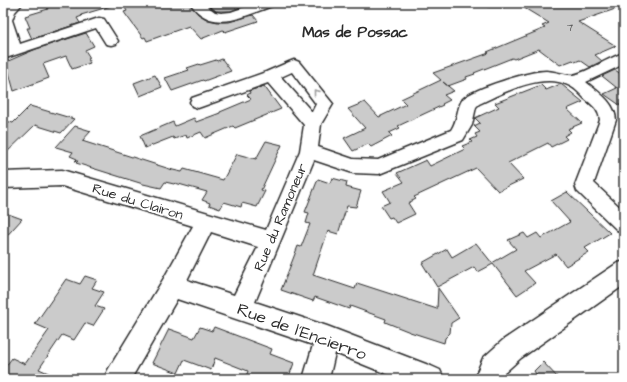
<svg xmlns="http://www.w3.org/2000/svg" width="627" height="382" font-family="'Architects Daughter',sans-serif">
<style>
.building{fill:#cbcbcb;stroke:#2b2b2b}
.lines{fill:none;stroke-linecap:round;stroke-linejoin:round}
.street-casing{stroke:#2b2b2b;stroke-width:3}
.street{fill:#fff;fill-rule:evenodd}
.oneway{stroke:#a0a0a0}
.labels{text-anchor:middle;stroke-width:4;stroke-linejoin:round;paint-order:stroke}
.far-number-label{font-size:10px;fill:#535353}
.street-label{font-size:14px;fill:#2b2b2b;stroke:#fff}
.far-district-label{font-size:15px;font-weight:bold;fill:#2b2b2b;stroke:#fff}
.near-street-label{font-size:17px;fill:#2b2b2b;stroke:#fff}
</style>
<rect width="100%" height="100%" fill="#fff"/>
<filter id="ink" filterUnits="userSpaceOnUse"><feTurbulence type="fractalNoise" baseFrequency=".025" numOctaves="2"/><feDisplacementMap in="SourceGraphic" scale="8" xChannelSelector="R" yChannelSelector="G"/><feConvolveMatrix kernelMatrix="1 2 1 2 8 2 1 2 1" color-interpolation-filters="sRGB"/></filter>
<g filter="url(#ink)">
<path class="building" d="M 46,3 L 110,3 L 111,6 L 81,15 L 82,16 L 77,18 L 80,23 L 32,39 L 27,28 L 30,28 L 25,16 L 48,9 Z
M 122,3 L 189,3 L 198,14 L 208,20 L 218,22 L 229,22 L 253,15 L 258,21 L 225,32 L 223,30 L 201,39 L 189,26 L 147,41 L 145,37 L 143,38 L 126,15 L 124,12 L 127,11 Z
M 206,3 L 244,3 L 245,5 L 231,11 L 216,11 Z
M 516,3 L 624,3 L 624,6 L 578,22 L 616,46 L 595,55 L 602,61 L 590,67 L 580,60 L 575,62 L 573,60 L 560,65 L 539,49 L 514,59 L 512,58 L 474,73 L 475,74 L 466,77 L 467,79 L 448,86 L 443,82 L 454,91 L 444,95 L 450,100 L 442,104 L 443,105 L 398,126 L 400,128 L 389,133 L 392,136 L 371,147 L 368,144 L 353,151 L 344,138 L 365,128 L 348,109 L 365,102 L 379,117 L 406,104 L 401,99 L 441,80 L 433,73 L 489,53 L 487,52 L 545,28 L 542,26 L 549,23 Z
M 86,33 L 94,46 L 85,50 L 90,58 L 88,59 L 90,63 L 72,69 L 66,56 L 43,64 L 49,78 L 14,91 L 6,62 L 36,49 Z
M 222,59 L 231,71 L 204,81 L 203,80 L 172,91 L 165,78 L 189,70 L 187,68 L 199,64 L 200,65 L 216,60 L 217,61 Z
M 615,70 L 624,76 L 624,108 L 604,94 L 617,88 L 602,76 Z
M 155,75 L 162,87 L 140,96 L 134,83 Z
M 561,84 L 583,102 L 567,109 L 582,123 L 568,129 L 571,132 L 564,136 L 567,139 L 551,147 L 548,143 L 508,163 L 523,179 L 498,191 L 476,168 L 414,197 L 416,199 L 408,203 L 415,214 L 396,223 L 392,217 L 389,218 L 381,206 L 390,202 L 383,191 L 404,182 L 397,173 L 426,160 L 430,166 L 465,149 L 462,146 L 472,142 L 470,140 L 477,137 L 475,134 L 480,132 L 474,126 L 480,123 L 475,118 L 499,107 L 495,103 L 541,85 L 546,90 Z
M 264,86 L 281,109 L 235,128 L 233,126 L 205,138 L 201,132 L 187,138 L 186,135 L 174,139 L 173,137 L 145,148 L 140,136 L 173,122 L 175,126 L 194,118 L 196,122 L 220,113 L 220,112 L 251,99 L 247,95 L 250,93 L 249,91 Z
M 30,106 L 74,119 L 61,133 L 35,125 L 3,156 L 3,120 L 13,123 Z
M 75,126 L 91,131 L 82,141 L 173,170 L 182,172 L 184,169 L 223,180 L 237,154 L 256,159 L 266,141 L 282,145 L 261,190 L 265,191 L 257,207 L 242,203 L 241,207 L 224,202 L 220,209 L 209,205 L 210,203 L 202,200 L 207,192 L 175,183 L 174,184 L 165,182 L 161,188 L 143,184 L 76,163 L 78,161 L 75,161 L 77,159 L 70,156 L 73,152 L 56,147 Z
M 332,178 L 347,182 L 346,187 L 361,191 L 356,207 L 347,206 L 338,234 L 328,231 L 313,275 L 355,289 L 357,283 L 437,309 L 438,288 L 459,318 L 451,323 L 450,333 L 445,338 L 444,343 L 410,332 L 385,322 L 386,319 L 350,306 L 349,309 L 315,297 L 313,301 L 281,290 L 298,246 L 301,247 L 310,224 L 306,223 L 309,213 L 305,212 L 318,179 L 330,183 Z
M 567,192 L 610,233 L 585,248 L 589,252 L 566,266 L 556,254 L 524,271 L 535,283 L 517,295 L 493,264 L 478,272 L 474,267 L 437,287 L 422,263 L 447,249 L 452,257 L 476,243 L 492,263 L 516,249 L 508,240 L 524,233 L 528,238 L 537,233 L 541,238 L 570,222 L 551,201 Z
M 3,212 L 22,219 L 3,240 Z
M 85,276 L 97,280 L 92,288 L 104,292 L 95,306 L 104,309 L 93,326 L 85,323 L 74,340 L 62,335 L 39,369 L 62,379 L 3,379 L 3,370 L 12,358 L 25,364 L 49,330 L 35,324 L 66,279 L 80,284 Z
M 200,327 L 212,331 L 214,327 L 272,349 L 270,354 L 294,363 L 288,379 L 245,379 L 248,371 L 215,358 L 211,370 L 184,360 L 178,373 L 152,363 L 169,329 L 194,338 Z
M 543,362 L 559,379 L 539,379 L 534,371 Z"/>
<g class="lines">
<defs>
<path id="street" d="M 9,3 L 23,3 L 15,12 L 12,20 L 20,44 L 99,18 L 104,19 L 118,41 L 116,44 L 111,45 L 106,44 L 96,28 L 3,59 L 3,49 L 7,48 L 3,35 L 3,9 Z
M 190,3 L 203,3 L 215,12 L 221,13 L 231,12 L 256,3 L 274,3 L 272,6 C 244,16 212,35 190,3 Z
M 486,3 L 506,3 L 504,6 L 488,6 Z
M 624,53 L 624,64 L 586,82 C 598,92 615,102 616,120 L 594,183 L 624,211 L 624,233 L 617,230 L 577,191 L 575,185 L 600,120 C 599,109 592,105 584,98 C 580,94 576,89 570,86 C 543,71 503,93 479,104 L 476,107 L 472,125 L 463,140 L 379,174 L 353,173 L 314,160 L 255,302 L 327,326 L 431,366 L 440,370 L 444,379 L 399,379 L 335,353 L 329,379 L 303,379 L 313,345 L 177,299 L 131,379 L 104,379 L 108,370 L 164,278 L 193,226 L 62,186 L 3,188 L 3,172 L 62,170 L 266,230 L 300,151 L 304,125 L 268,83 L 198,108 L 192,106 L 190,102 L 192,98 L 266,72 L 289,62 L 294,60 L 299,62 L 333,104 L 321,124 L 318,147 L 353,159 L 378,160 L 451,130 C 458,120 457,106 463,99 C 474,88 530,71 546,71 C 554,71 567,76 573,75 C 589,72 607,58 624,53 ZM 292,72 L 316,104 L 312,112 L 281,77 ZM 211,232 L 258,247 L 234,295 L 187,280 Z
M 624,261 L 624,285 L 521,358 L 501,376 L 500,379 L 474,379 L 483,358 L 503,340 L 616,264 Z"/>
</defs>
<use href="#street" class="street-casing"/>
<use href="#street" class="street"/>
</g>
<defs><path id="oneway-chevron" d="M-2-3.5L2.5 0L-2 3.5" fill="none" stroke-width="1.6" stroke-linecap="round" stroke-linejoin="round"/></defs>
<use class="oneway" href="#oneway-chevron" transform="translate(316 92) rotate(-129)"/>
</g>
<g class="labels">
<g class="far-number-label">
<text x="570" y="31">7</text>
</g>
<g class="street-label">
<text transform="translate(138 201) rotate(17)" y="5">Rue du Clairon</text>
<text transform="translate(280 217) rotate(-67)" y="5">Rue du Ramoneur</text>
</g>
<g class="far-district-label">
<text x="355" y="37">Mas de Possac</text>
</g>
<g class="near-street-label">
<text transform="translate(302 331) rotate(20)" y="6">Rue de l'Encierro</text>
</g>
</g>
<rect width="627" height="382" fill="none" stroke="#fff" stroke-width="16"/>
<rect x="8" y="8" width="611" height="366" fill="none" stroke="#2b2b2b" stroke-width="1.5" filter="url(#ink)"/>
</svg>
